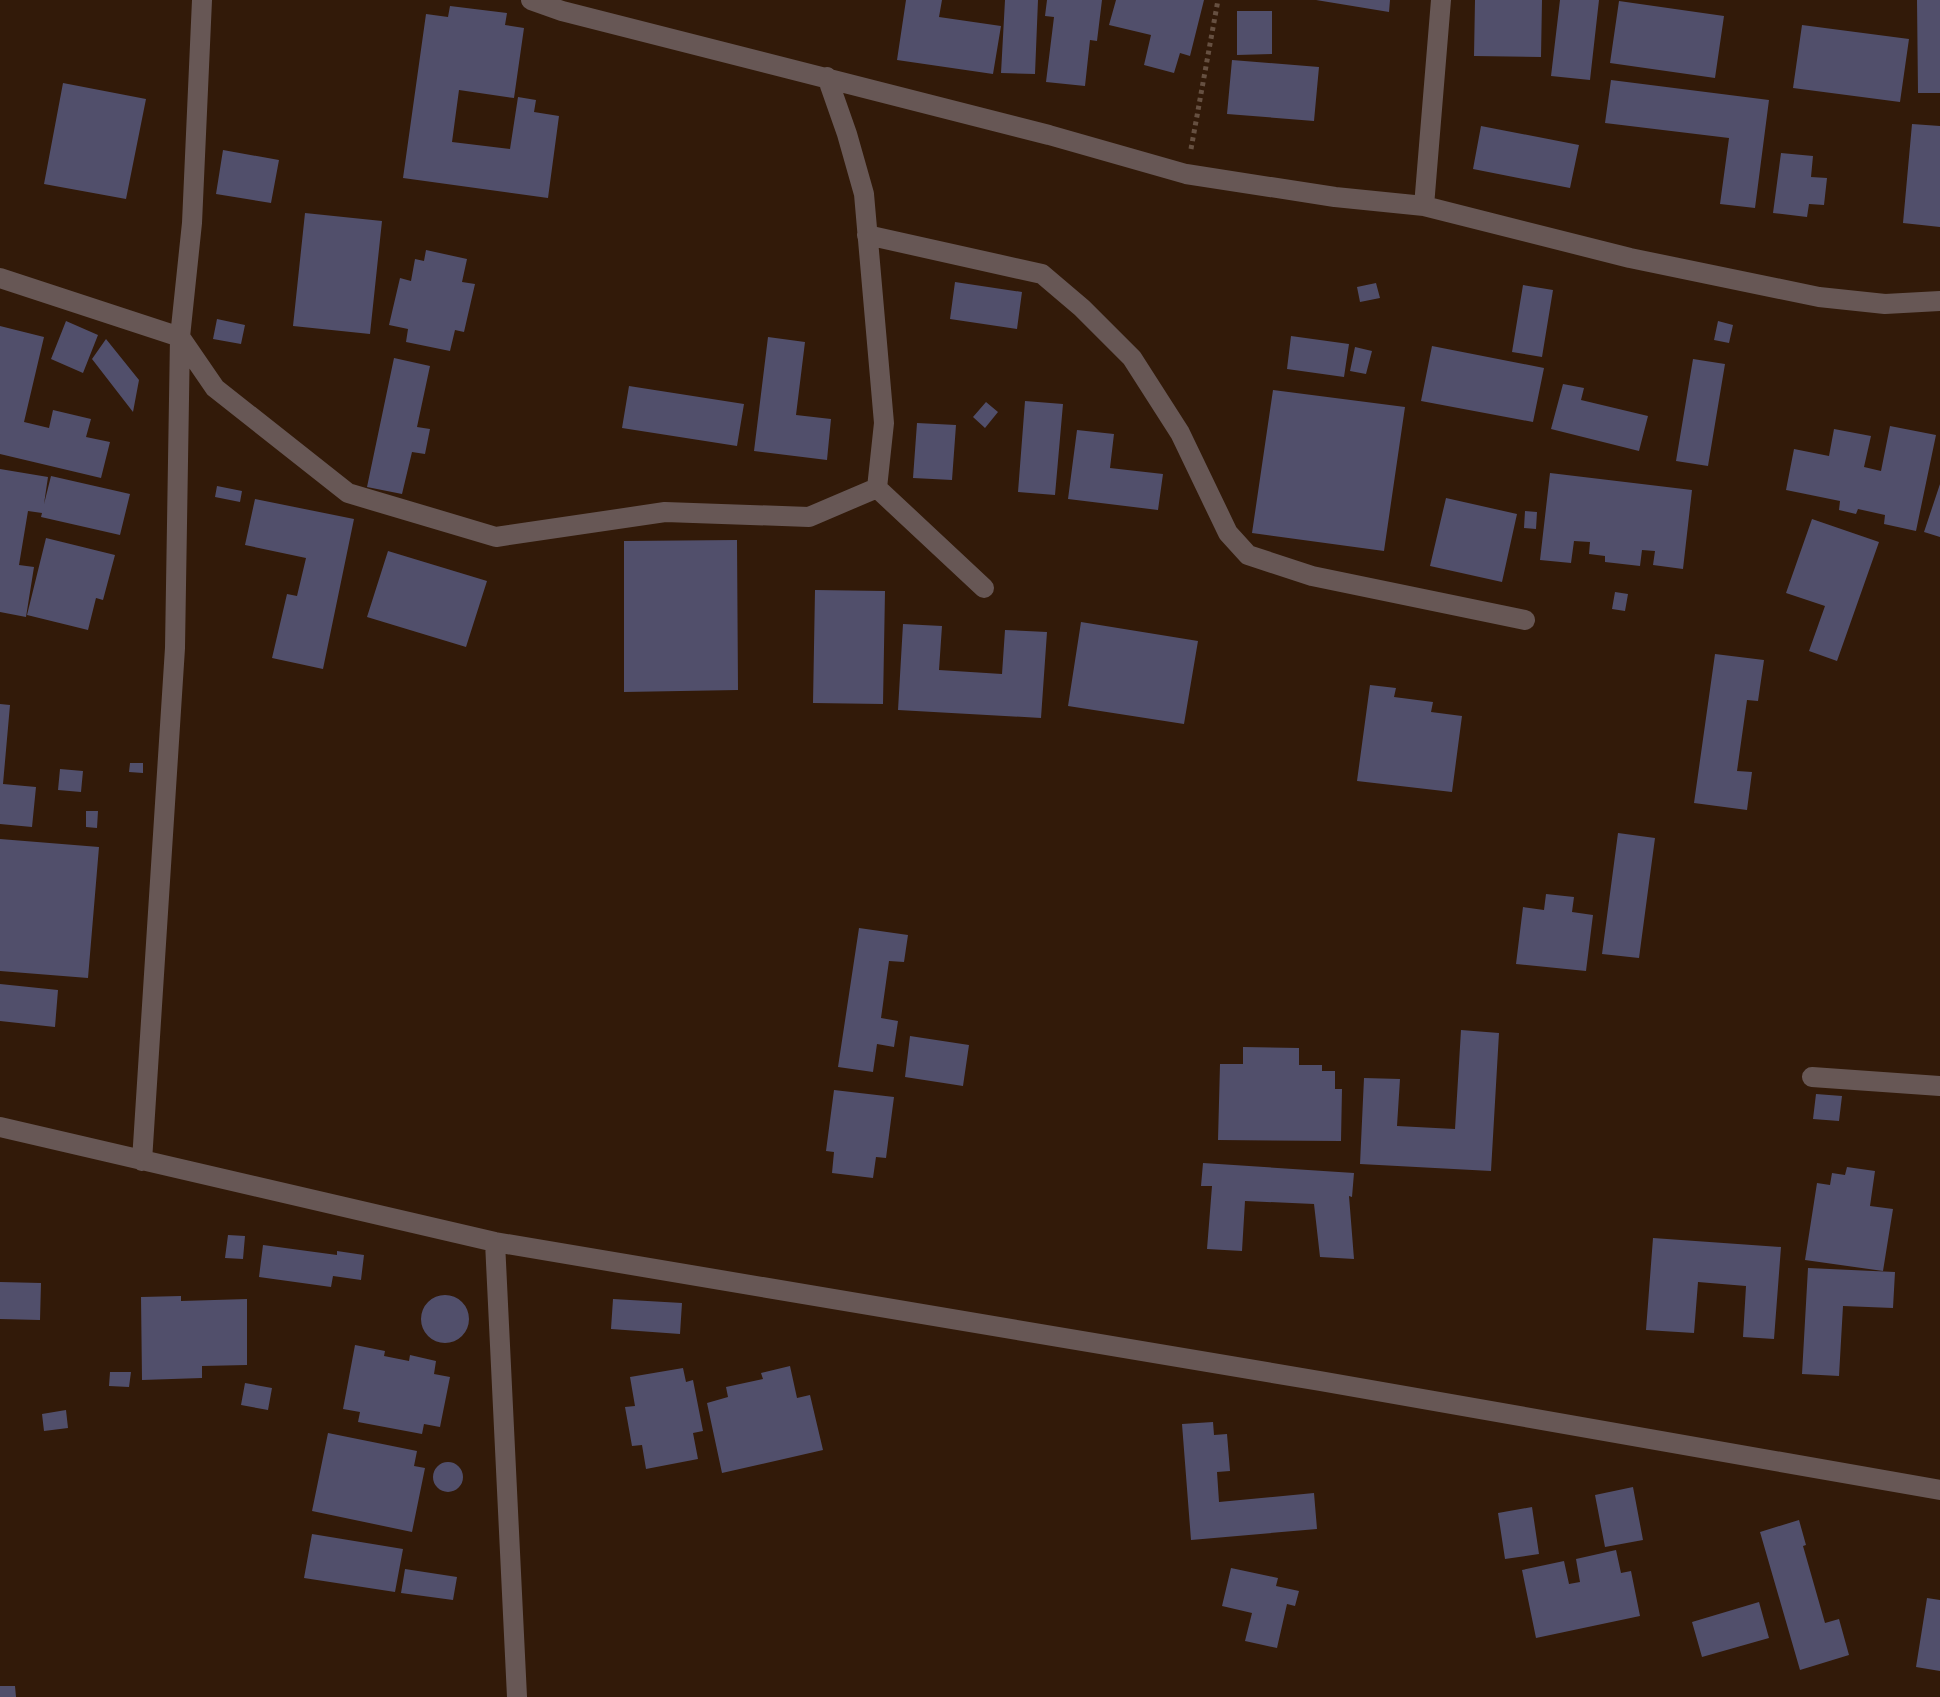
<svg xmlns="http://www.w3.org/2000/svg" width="1940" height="1697" font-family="'Golos Text',sans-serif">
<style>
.building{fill:#514f6b}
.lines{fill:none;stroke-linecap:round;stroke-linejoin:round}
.path{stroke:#665041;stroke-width:5;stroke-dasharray:4 4;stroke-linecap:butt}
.minor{stroke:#675755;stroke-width:20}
</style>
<rect width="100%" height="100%" fill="#321a09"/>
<path class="building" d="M 906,0 L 942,0 L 939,17 L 1001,26 L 993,74 L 897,60 Z
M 1005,0 L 1038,0 L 1035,74 L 1001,73 Z
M 1047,0 L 1102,0 L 1097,41 L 1090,40 L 1085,86 L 1046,82 L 1054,17 L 1045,16 Z
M 1116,0 L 1204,0 L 1190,56 L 1180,53 L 1174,73 L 1144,65 L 1151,35 L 1109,25 Z
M 1316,0 L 1390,0 L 1389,12 Z
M 1475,0 L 1542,0 L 1541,57 L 1474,56 Z
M 1560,0 L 1599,0 L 1590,80 L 1551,76 Z
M 1917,0 L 1940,0 L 1940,93 L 1918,93 Z
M 1619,1 L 1724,16 L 1715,78 L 1610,63 Z
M 450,6 L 507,13 L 505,25 L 524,28 L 514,98 L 459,90 L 452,142 L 510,149 L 518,97 L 536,100 L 534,112 L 559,116 L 548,198 L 403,178 L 426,14 L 448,17 Z
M 1237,11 L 1272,11 L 1272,54 L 1237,55 Z
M 1802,25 L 1909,39 L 1900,102 L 1793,88 Z
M 1232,60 L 1319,67 L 1314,121 L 1227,114 Z
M 1611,80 L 1769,100 L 1755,208 L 1720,204 L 1729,138 L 1605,123 Z
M 63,83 L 146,99 L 126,199 L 44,184 Z
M 1912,124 L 1940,126 L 1940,227 L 1903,223 Z
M 1481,126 L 1579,145 L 1570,188 L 1473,169 Z
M 223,150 L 279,160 L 271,203 L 216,194 Z
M 1781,153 L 1813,156 L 1811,177 L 1827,178 L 1824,205 L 1809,204 L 1807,217 L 1773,213 Z
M 305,213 L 382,221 L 370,334 L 293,326 Z
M 426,250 L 467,259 L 462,282 L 475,284 L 464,332 L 455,330 L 450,351 L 406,342 L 408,329 L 389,325 L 400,278 L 411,281 L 415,259 L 424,261 Z
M 955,282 L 1022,292 L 1017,329 L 950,319 Z
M 1376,283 L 1380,298 L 1360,302 L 1357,287 Z
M 1523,285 L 1553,290 L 1542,357 L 1512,352 Z
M 217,319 L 245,325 L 241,344 L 213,339 Z
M 66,321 L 98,335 L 83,373 L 51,359 Z
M 1718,321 L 1733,325 L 1729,343 L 1714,340 Z
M 0,326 L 44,337 L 24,422 L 49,428 L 53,410 L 91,419 L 86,437 L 110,442 L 101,478 L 0,454 Z
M 1291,336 L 1349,344 L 1344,377 L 1287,369 Z
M 768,337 L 805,342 L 796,415 L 831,419 L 827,460 L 754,451 Z
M 106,339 L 139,380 L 133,412 L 92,359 Z
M 1432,346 L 1544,368 L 1533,422 L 1421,401 Z
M 1355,347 L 1372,351 L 1366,374 L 1350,371 Z
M 394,358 L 430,366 L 417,427 L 430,429 L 425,454 L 412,452 L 402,494 L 367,487 Z
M 1693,359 L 1725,364 L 1708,466 L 1676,461 Z
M 1563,384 L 1584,388 L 1581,400 L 1648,416 L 1639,451 L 1551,429 Z
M 629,386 L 744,404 L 737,446 L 622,428 Z
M 1273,390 L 1405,407 L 1384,551 L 1252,533 Z
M 1025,401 L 1063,404 L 1055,495 L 1018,492 Z
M 986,402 L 998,412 L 985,428 L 973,417 Z
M 917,423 L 956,425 L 952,480 L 913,478 Z
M 1890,426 L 1936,435 L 1916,531 L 1884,524 L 1885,515 L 1858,509 L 1856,514 L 1839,510 L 1840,501 L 1786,490 L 1794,449 L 1829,456 L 1834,429 L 1871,436 L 1864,467 L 1881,471 Z
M 1077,430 L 1114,434 L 1110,468 L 1163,474 L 1158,510 L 1068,499 Z
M 0,469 L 48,477 L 44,504 L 51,476 L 130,494 L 120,535 L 41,517 L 42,513 L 28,511 L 19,565 L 34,567 L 26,617 L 0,612 Z
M 1550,473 L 1692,490 L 1683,569 L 1653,565 L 1655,551 L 1642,550 L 1640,566 L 1605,562 L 1605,556 L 1589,554 L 1590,542 L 1574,541 L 1571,563 L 1540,560 Z
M 1940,484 L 1940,537 L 1924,532 Z
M 217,486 L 242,491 L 240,502 L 215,497 Z
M 1446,498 L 1517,514 L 1502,582 L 1430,566 Z
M 255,499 L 354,519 L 323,669 L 272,658 L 287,594 L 297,596 L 306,558 L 245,545 Z
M 1525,511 L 1537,512 L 1536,529 L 1524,528 Z
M 1812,519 L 1879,542 L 1837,661 L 1809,651 L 1825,606 L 1786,593 Z
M 46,538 L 115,555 L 103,600 L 96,598 L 88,630 L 27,615 Z
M 737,540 L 738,690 L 624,692 L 624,541 Z
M 388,551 L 487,581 L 466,647 L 367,617 Z
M 815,590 L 885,591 L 883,704 L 813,703 Z
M 1615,592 L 1628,594 L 1625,611 L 1612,609 Z
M 1081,622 L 1198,641 L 1184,724 L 1068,706 Z
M 903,624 L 942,626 L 939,670 L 1002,674 L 1005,630 L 1047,632 L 1041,718 L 898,710 Z
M 1715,654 L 1764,660 L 1758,701 L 1747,700 L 1737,771 L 1752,772 L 1747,810 L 1694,803 Z
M 1370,685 L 1396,688 L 1394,697 L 1433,702 L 1431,712 L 1462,716 L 1452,792 L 1357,781 Z
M 0,704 L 10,705 L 3,784 L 36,787 L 32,827 L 0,824 Z
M 130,763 L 143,763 L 143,773 L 129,772 Z
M 60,769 L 83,771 L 81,792 L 58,790 Z
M 86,811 L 98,811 L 97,828 L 86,827 Z
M 1618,833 L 1655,838 L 1639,958 L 1602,954 Z
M 0,839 L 99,847 L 88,978 L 0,971 Z
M 1546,894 L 1574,897 L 1572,912 L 1593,915 L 1586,971 L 1516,964 L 1523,907 L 1544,910 Z
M 859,928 L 908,935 L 904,962 L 889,961 L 881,1018 L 898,1021 L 894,1047 L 877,1044 L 873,1072 L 838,1067 Z
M 0,984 L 58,990 L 55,1027 L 0,1021 Z
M 1461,1030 L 1499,1033 L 1491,1171 L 1360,1164 L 1364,1078 L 1400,1079 L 1397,1126 L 1455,1129 Z
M 910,1036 L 969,1045 L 963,1086 L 905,1077 Z
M 1243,1047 L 1299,1048 L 1299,1065 L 1322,1065 L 1322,1071 L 1335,1071 L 1335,1089 L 1342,1089 L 1341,1141 L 1218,1140 L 1220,1064 L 1243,1064 Z
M 834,1090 L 894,1097 L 886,1158 L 876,1157 L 873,1178 L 832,1173 L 834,1152 L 826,1151 Z
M 1816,1094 L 1842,1096 L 1839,1121 L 1813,1119 Z
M 1203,1163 L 1354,1173 L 1352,1197 L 1349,1196 L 1354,1259 L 1320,1257 L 1314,1204 L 1245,1201 L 1242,1251 L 1207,1249 L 1212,1186 L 1201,1186 Z
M 1847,1167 L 1875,1171 L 1870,1206 L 1893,1209 L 1883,1271 L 1805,1260 L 1817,1183 L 1830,1185 L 1832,1173 L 1845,1175 Z
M 228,1235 L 245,1236 L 243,1259 L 225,1258 Z
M 1653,1238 L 1781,1247 L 1774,1339 L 1743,1337 L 1746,1286 L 1698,1282 L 1694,1333 L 1646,1330 Z
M 263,1245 L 337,1255 L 337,1251 L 364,1255 L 361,1280 L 333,1276 L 331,1287 L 259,1277 Z
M 1808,1268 L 1895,1272 L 1893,1308 L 1843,1306 L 1839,1376 L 1802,1374 Z
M 0,1282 L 41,1283 L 40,1320 L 0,1319 Z
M421 1319a24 24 0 1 1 48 0a24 24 0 1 1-48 0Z
M 181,1296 L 181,1301 L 247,1299 L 247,1365 L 202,1366 L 202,1378 L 142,1380 L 141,1297 Z
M 613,1299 L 682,1303 L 680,1334 L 611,1329 Z
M 355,1345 L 385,1351 L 384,1356 L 409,1361 L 410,1355 L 436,1361 L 434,1374 L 450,1377 L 440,1427 L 424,1424 L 422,1434 L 358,1422 L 360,1412 L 343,1409 Z
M 790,1366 L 797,1398 L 810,1395 L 823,1450 L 722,1473 L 707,1403 L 728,1397 L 726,1387 L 763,1379 L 761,1373 Z
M 683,1368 L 686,1382 L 693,1380 L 703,1431 L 693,1433 L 698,1459 L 646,1469 L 642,1445 L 632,1446 L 625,1407 L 635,1406 L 630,1377 Z
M 110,1372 L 131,1372 L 129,1387 L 109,1386 Z
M 245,1383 L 272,1388 L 268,1410 L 241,1405 Z
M 66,1410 L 68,1428 L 44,1431 L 42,1414 Z
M 1213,1422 L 1214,1435 L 1227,1434 L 1230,1471 L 1217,1472 L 1219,1502 L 1314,1493 L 1317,1529 L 1191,1540 L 1182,1424 Z
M 328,1433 L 417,1451 L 414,1466 L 425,1468 L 412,1532 L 312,1511 Z
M433 1477a15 15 0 1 1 30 0a15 15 0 1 1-30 0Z
M 1633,1487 L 1643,1540 L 1605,1547 L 1595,1495 Z
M 1532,1507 L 1539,1554 L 1505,1559 L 1498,1513 Z
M 1799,1520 L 1806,1545 L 1803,1546 L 1825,1623 L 1839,1619 L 1849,1655 L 1800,1670 L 1760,1532 Z
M 312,1534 L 403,1549 L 395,1592 L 304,1578 Z
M 1616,1550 L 1621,1573 L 1631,1571 L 1640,1616 L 1536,1638 L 1522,1570 L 1564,1561 L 1569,1584 L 1580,1582 L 1576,1559 Z
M 1231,1568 L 1278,1578 L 1276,1586 L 1299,1591 L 1295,1606 L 1287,1604 L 1277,1648 L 1245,1641 L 1252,1613 L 1222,1606 Z
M 405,1569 L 457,1577 L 453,1600 L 401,1593 Z
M 1927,1598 L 1940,1600 L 1940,1671 L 1916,1667 Z
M 1759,1602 L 1769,1638 L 1702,1657 L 1692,1622 Z
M 0,1686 L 15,1686 L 16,1697 L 0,1697 Z"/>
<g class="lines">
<path class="path" d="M 1191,149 L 1218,0"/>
<path class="minor" d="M 531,0 L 562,11 L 1049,135 L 1186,174 L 1335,197 L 1424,206 L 1630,258 L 1819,297 L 1885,304 L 1940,301
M 827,77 L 847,134 L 864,194 L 884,423 L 877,488 L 984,588
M 1424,206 L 1441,0
M 867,235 L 1042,274 L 1082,308 L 1132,358 L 1180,433 L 1228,533 L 1248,555 L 1312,576 L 1525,620
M 0,278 L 180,337 L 215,388 L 348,493 L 496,537 L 665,512 L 809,517 L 877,488
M 1812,1077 L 1940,1086
M 0,1127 L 495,1242 L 1320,1381 L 1940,1490
M 142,1161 L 175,648 L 180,337 L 192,223 L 202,0
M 495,1242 L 517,1697"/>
</g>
</svg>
